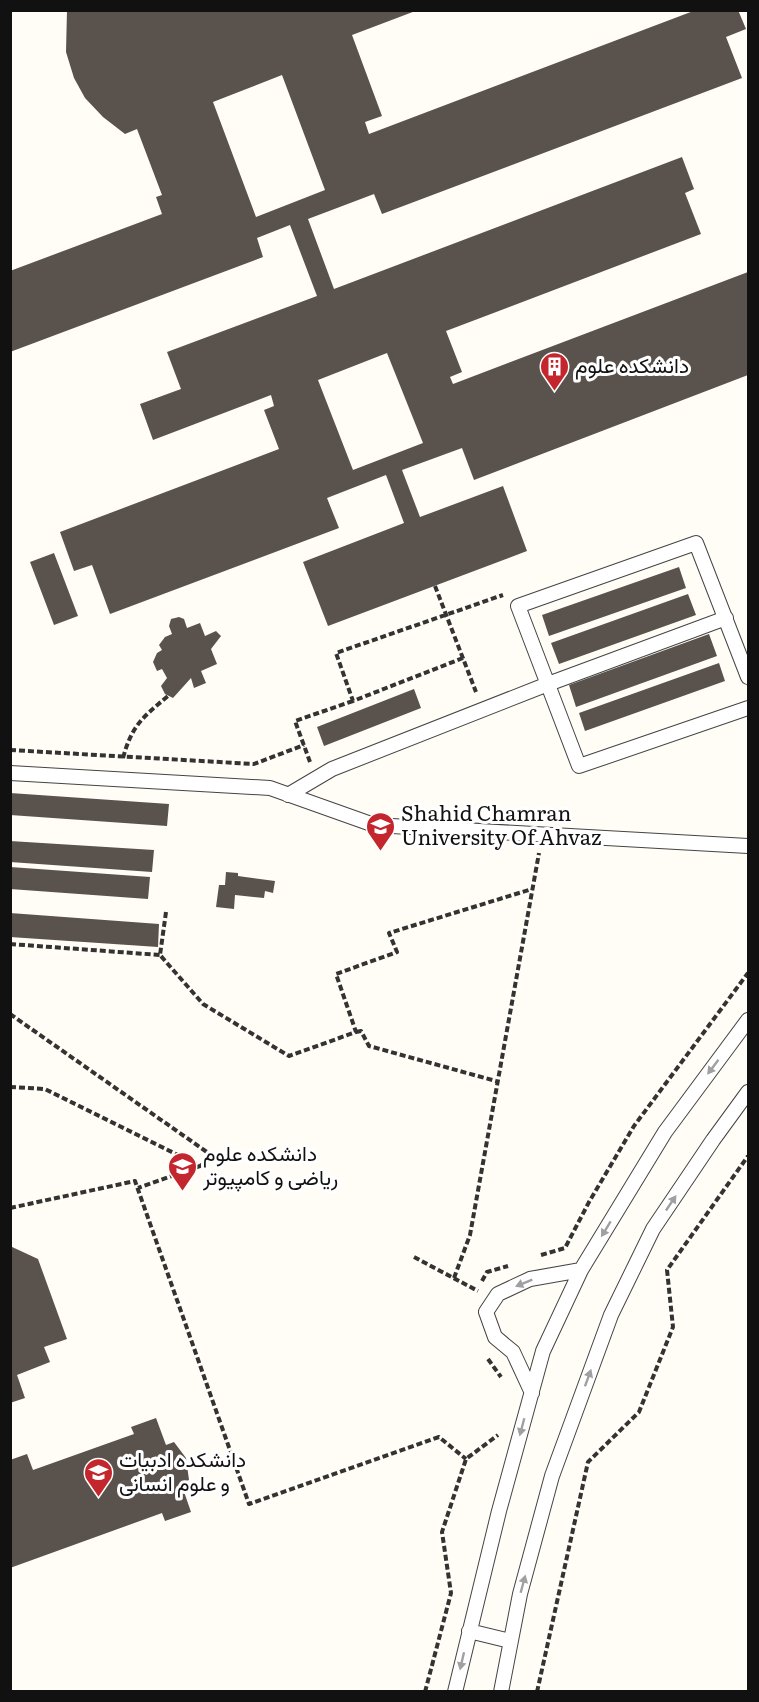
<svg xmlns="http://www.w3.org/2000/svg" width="759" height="1702" font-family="Literata,Vazirmatn,serif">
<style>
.building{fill:#5a524d;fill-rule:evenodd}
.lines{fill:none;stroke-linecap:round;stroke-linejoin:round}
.lane-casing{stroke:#444;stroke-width:16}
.path{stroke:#333;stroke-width:4;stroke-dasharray:6 3;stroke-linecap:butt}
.lane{stroke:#fff;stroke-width:14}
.oneway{fill:#a0a0a0}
.labels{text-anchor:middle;stroke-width:6;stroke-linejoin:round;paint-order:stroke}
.poi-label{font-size:21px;fill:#111;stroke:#fff;text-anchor:start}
</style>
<rect width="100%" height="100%" fill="#fffdf5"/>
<path class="building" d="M 67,10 L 418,10 L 352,35 L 382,116 L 365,122 L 369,134 L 696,10 L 738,10 L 746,29 L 726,37 L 742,78 L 382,214 L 374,194 L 308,219 L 334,289 L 682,157 L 694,189 L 685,193 L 701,234 L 446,331 L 462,372 L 450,377 L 453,384 L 748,272 L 748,375 L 474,480 L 462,448 L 402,470 L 420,517 L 503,486 L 527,551 L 328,626 L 303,562 L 404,523 L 386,475 L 327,498 L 339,528 L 110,614 L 92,565 L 74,571 L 60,532 L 279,449 L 264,410 L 274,406 L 271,395 L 153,440 L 140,404 L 181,389 L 167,352 L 317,296 L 290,225 L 257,238 L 263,257 L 10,352 L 10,271 L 162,214 L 156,197 L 162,195 L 137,129 L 125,134 L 103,117 L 85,98 L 74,78 L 66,52 ZM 282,75 L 325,190 L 256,217 L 213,102 ZM 387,353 L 423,443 L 353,470 L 318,380 Z
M 54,553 L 78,616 L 54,625 L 30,562 Z
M 679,567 L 686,588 L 549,636 L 542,615 Z
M 688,594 L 696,615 L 559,664 L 551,643 Z
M 179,617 L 184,619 L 187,628 L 200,623 L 205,636 L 216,631 L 221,636 L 211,649 L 217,664 L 201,671 L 206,683 L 194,688 L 191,678 L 173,698 L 165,694 L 161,686 L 167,678 L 162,669 L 157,671 L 153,662 L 157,653 L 162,650 L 159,645 L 165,637 L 172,634 L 169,626 L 171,619 Z
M 709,634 L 717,656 L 576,707 L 569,685 Z
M 719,663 L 725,681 L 585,731 L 579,713 Z
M 414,689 L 421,708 L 324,746 L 317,727 Z
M 10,793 L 169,804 L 167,826 L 10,815 Z
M 10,841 L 154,850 L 152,872 L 10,862 Z
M 10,867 L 150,877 L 148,899 L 10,889 Z
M 226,872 L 238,873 L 238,876 L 275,881 L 273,893 L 265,891 L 264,898 L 235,895 L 234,909 L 216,907 L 219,885 L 225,885 Z
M 10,913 L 159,924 L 158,947 L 10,937 Z
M 10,1246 L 38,1259 L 67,1339 L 44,1347 L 50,1362 L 17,1375 L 25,1398 L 10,1403 Z
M 156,1418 L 166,1445 L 174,1442 L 186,1458 L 189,1480 L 181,1483 L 191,1512 L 165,1521 L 162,1513 L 10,1568 L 10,1460 L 27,1454 L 33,1470 L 134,1434 L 131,1427 Z"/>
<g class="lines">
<defs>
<path id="lane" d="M 748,677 L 696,543 L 518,606 L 579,766 L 748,708
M 10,773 L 270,788 L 374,825 L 748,846
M 288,795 L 332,769 L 548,684 L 726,618
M 532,1393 L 513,1352 L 495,1337 L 486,1312 L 498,1294 L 530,1279 L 581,1270
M 469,1631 L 510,1641
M 455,1692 L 499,1511 L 543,1351 L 581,1270 L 665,1132 L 748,1020
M 501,1692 L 520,1594 L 552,1476 L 611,1315 L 653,1229 L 713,1140 L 748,1092"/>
</defs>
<use href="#lane" class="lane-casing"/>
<path class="path" d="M 435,586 L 476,692
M 463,658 L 353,701 L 336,653 L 503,595
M 10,750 L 254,764 L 304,745
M 123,758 C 132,725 143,717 168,696
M 310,762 L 295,721 L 353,701
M 166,912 L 160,955 L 203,1004 L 289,1056 L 356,1032 L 336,974 L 397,952 L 389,933 L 532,889
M 10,944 L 160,955
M 10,1014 L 214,1157 L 200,1166
M 356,1032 L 361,1031 L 369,1046 L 496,1081
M 10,1087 L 45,1089 L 200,1166 L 138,1188
M 10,1208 L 135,1181 L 249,1504 L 439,1437 L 466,1459
M 541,1255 L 565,1248 L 589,1202 L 634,1126 L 748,973
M 414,1257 L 478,1291
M 454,1278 L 470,1235 L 539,853
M 482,1281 L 487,1272 L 508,1266
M 488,1359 L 501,1377
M 425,1692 L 451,1593 L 442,1532 L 466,1459 L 498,1435
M 537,1692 L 588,1462 L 639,1412 L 673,1327 L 667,1270 L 748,1156"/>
<use href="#lane" class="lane"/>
</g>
<defs><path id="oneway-solid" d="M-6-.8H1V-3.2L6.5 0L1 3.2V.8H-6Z" transform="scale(1.5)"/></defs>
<g class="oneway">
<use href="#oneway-solid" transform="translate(713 1067) rotate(127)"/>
<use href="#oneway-solid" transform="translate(671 1203) rotate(-56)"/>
<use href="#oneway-solid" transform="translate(606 1229) rotate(121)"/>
<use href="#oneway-solid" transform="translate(524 1283) rotate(158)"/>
<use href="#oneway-solid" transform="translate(588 1378) rotate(-70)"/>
<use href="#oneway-solid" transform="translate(522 1427) rotate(105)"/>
<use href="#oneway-solid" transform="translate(523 1584) rotate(-75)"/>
<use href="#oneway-solid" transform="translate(462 1661) rotate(103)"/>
</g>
<defs>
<symbol id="building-pin" viewBox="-11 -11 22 30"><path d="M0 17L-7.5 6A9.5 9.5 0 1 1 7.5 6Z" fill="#c4262e" stroke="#fff"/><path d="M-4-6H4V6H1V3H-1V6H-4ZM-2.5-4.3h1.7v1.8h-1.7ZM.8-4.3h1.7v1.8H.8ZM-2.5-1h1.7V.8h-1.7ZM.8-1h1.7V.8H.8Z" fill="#fff"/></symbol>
<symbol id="university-pin" viewBox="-11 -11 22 30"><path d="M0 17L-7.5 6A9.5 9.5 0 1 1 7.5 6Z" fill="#c4262e" stroke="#fff"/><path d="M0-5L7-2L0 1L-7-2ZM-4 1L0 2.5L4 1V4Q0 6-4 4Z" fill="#fff"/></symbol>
</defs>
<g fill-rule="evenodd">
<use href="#building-pin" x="538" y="350" width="33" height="45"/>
<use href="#university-pin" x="364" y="810" width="33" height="45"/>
<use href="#university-pin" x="166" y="1150" width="33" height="45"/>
<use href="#university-pin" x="82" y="1456" width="33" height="45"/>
</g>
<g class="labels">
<g class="poi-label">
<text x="575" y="373">دانشکده علوم</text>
<text x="401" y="821">Shahid Chamran<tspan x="401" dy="24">University Of Ahvaz</tspan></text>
<text x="203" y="1161">دانشکده علوم<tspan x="203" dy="24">ریاضی و کامپیوتر</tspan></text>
<text x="119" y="1467">دانشکده ادبیات<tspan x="119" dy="24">و علوم انسانی</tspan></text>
</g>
</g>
<rect width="759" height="1702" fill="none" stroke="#111111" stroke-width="24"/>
</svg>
